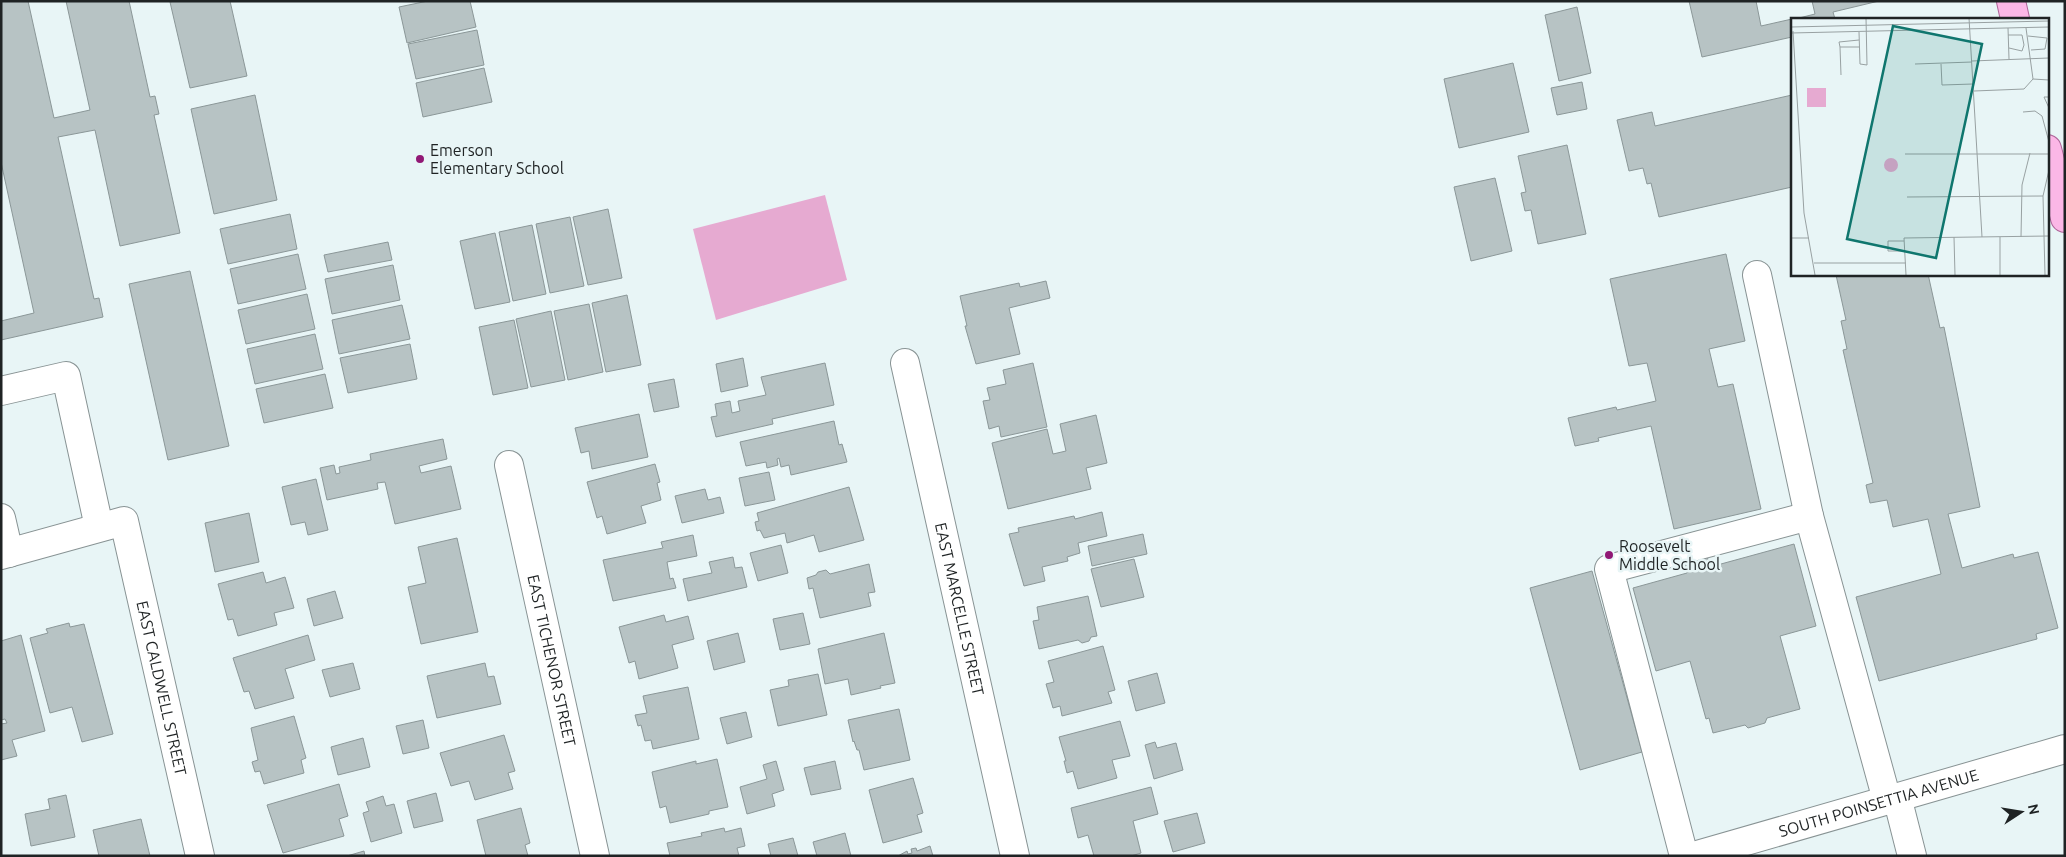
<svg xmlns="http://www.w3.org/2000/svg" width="2066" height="857" font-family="Ubuntu,sans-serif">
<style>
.green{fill:#e6aad1}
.building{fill:#b7c3c4;stroke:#8b9798}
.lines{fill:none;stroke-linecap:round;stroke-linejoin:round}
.minor-casing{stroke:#889394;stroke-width:30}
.major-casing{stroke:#ad6498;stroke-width:30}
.minor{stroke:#fff;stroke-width:28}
.major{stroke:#fbb7e6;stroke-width:28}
.poi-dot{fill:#911875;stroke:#e8f5f6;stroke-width:2}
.labels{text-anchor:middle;stroke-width:5;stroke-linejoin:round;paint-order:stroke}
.poi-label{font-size:16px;fill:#1f2324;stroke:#e8f5f6;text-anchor:start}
.street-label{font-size:16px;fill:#1f2324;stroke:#e8f5f6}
.inset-road{fill:none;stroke:#98a1a2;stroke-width:1}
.view{fill:#0f766e;fill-opacity:0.15;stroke:#0f766e;stroke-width:2.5}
.inset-edge{fill:none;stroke:#1f2324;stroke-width:2.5}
</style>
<rect width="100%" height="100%" fill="#e8f5f6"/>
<path class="green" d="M 825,195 L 847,280 L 716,320 L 693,229 Z"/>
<path class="building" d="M 1,1 L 28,1 L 54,118 L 90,110 L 66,1 L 129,1 L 150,97 L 155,96 L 159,114 L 154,115 L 180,233 L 120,246 L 95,130 L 58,137 L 94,299 L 99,298 L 103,317 L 1,340 L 1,321 L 34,313 L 1,162 Z
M 175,1 L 230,1 L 247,76 L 190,88 L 170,2 Z
M 428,1 L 470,1 L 476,27 L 407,43 L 399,7 Z
M 1689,1 L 1756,1 L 1761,26 L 1792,19 L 1792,37 L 1702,57 Z
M 1812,1 L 1879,1 L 1833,12 L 1835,19 L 1795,19 L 1815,14 Z
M 1577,7 L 1591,73 L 1559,81 L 1545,15 Z
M 477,30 L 484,65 L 416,79 L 408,44 Z
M 1513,63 L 1529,132 L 1459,148 L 1444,79 Z
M 484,68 L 492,102 L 423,117 L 416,83 Z
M 1582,82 L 1587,109 L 1557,115 L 1551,88 Z
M 255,95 L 277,200 L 214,214 L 191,109 Z
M 1792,95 L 1792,187 L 1659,217 L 1651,183 L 1647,184 L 1643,168 L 1629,171 L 1617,120 L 1652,112 L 1655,126 Z
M 1567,145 L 1586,234 L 1538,244 L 1531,210 L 1525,211 L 1521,193 L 1526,192 L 1518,156 Z
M 1495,178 L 1512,251 L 1471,261 L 1454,187 Z
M 608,209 L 622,278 L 588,285 L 573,217 Z
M 290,214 L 297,249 L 228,264 L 220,229 Z
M 570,217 L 584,286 L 550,293 L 536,224 Z
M 532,225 L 546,294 L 513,301 L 499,232 Z
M 495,233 L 510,302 L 475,309 L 460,241 Z
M 388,242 L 392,260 L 328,272 L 324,255 Z
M 298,254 L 306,289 L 238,304 L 230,269 Z
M 1726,254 L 1745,341 L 1709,349 L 1718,387 L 1733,384 L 1761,509 L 1674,529 L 1651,426 L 1598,438 L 1599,441 L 1575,446 L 1568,418 L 1616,407 L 1617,410 L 1656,401 L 1647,363 L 1629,366 L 1610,279 Z
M 393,265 L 400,300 L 332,314 L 325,279 Z
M 190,271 L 229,446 L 168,460 L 129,284 Z
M 1844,274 L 1928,274 L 1940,328 L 1944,327 L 1980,507 L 1948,514 L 1962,568 L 2013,554 L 2014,558 L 2038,552 L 2058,628 L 2036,634 L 2037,639 L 1879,681 L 1856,597 L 1941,574 L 1928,519 L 1893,527 L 1887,500 L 1870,503 L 1866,485 L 1873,483 L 1843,350 L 1847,349 L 1841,321 L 1846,320 L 1836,275 Z
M 1046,281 L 1050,298 L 1009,308 L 1020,354 L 976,364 L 965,326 L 967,326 L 960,296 L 1019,283 L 1020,287 Z
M 307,294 L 315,329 L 246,344 L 238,310 Z
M 627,295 L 641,365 L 606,372 L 592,303 Z
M 589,304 L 603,372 L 568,380 L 554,311 Z
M 402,305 L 410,339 L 339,354 L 332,320 Z
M 551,311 L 565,380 L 531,387 L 516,319 Z
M 514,320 L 528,388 L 493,395 L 479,327 Z
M 315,334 L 323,369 L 255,384 L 247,349 Z
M 410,344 L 417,379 L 348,393 L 340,358 Z
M 743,358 L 748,386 L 721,392 L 716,364 Z
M 825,363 L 834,405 L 772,419 L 773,424 L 716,437 L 711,417 L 717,416 L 715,404 L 730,401 L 732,413 L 740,411 L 738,401 L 766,395 L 761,377 Z
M 1033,363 L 1047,427 L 1001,437 L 999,426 L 989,429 L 983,401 L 990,400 L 987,388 L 1006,384 L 1003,370 Z
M 325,374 L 333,408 L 264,423 L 256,389 Z
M 674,379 L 679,407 L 654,412 L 648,384 Z
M 639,414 L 648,457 L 592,469 L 589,451 L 581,453 L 575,428 Z
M 1096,415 L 1107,463 L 1086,468 L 1091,489 L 1008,509 L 992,443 L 1047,429 L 1053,454 L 1066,451 L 1060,424 Z
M 834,421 L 839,445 L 842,444 L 847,462 L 791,475 L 789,465 L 781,467 L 779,458 L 777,459 L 778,465 L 767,468 L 766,462 L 746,466 L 740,442 Z
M 443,439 L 447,459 L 419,466 L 421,473 L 451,466 L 461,509 L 395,524 L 385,482 L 377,483 L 378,489 L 327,500 L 320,468 L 334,465 L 336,474 L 340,473 L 339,467 L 371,460 L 370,454 Z
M 655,464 L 660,482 L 657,483 L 661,500 L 641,506 L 646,523 L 607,534 L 602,516 L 597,518 L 587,482 Z
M 769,472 L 775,500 L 745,506 L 739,478 Z
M 316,479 L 328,530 L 308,535 L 305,522 L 291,525 L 282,487 Z
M 849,487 L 864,540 L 819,552 L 814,535 L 787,543 L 785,533 L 764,538 L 760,530 L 757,531 L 755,522 L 759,521 L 757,513 Z
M 705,489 L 708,500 L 720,497 L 724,513 L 682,523 L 675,496 Z
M 1102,512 L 1107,536 L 1078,543 L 1080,553 L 1067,557 L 1068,561 L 1042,567 L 1045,581 L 1024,586 L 1009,534 L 1019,532 L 1018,528 L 1074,516 L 1075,519 Z
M 249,513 L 259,562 L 215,572 L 205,523 Z
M 1143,534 L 1147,554 L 1092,566 L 1088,546 Z
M 693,535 L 697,556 L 667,562 L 670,579 L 673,578 L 676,588 L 613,601 L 603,560 L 663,548 L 661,542 Z
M 457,538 L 478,632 L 421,644 L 408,587 L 426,583 L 418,547 Z
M 1794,544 L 1816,626 L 1780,636 L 1800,709 L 1767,718 L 1765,723 L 1748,728 L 1745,725 L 1713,733 L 1709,718 L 1706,719 L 1690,661 L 1656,671 L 1633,588 L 1687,573 L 1683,559 L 1706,552 L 1710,567 Z
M 781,545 L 788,573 L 758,581 L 750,553 Z
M 733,557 L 735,568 L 742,567 L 747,587 L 688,601 L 683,579 L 712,573 L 709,562 Z
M 1134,559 L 1144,597 L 1101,607 L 1091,569 Z
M 869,564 L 875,592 L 868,593 L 871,606 L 820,618 L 813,588 L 809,589 L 807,578 L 816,575 L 818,572 L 826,570 L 830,574 Z
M 1592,571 L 1642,752 L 1580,770 L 1530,588 Z
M 263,572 L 266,583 L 285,577 L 294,608 L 274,613 L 277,625 L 238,636 L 233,619 L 228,620 L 218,584 Z
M 335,591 L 343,618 L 314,626 L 307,599 Z
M 1088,596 L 1097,636 L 1091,637 L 1089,641 L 1082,643 L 1078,640 L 1039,649 L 1033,621 L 1039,620 L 1037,607 Z
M 803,613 L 810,644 L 780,650 L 773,619 Z
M 664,615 L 666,622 L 688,616 L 694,639 L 672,645 L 678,668 L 639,679 L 635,661 L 629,663 L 619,627 Z
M 69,623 L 70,627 L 84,624 L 113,734 L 82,742 L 72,707 L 50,713 L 30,638 L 48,633 L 46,629 Z
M 738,633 L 745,662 L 714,670 L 707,641 Z
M 884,633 L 895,683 L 880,686 L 881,688 L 851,695 L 848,679 L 825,684 L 818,649 Z
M 21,635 L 45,731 L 12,740 L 17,756 L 1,760 L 1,724 L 7,723 L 5,719 L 1,720 L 1,641 Z
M 308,635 L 315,660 L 285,669 L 294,698 L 255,709 L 249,691 L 244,692 L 233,658 Z
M 1103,646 L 1115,690 L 1108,692 L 1112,703 L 1062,716 L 1060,706 L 1053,708 L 1046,684 L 1054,682 L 1048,661 Z
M 353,663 L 360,689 L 330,697 L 322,670 Z
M 485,663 L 488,677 L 494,676 L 501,704 L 437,718 L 427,676 Z
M 1157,673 L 1165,703 L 1136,711 L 1128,681 Z
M 818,674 L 827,715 L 778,726 L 770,690 L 789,686 L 788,680 Z
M 688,687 L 699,739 L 653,749 L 651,740 L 645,741 L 641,725 L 638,726 L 635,715 L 647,713 L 643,696 Z
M 899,709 L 910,760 L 864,770 L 859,750 L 857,750 L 854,741 L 853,742 L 848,720 Z
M 746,712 L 752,737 L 727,744 L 720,718 Z
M 294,716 L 306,758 L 301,760 L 304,773 L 264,784 L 260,771 L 255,772 L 252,762 L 258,760 L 251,728 Z
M 423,720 L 429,748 L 403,754 L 396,726 Z
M 1120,721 L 1130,756 L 1112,760 L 1117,778 L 1078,789 L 1073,771 L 1067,773 L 1064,761 L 1066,761 L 1059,737 Z
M 504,735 L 515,771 L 508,773 L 513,789 L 475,800 L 469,781 L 451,786 L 440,753 Z
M 363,738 L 370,767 L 338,775 L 331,747 Z
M 1155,742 L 1157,748 L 1176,743 L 1183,770 L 1154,779 L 1145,745 Z
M 717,759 L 728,807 L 709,811 L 709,814 L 670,823 L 666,806 L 660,808 L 652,772 L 696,761 L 696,764 Z
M 776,761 L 784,790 L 772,794 L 775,806 L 747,814 L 740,787 L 767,779 L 763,765 Z
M 835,761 L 841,789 L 811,795 L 804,768 Z
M 913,778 L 923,813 L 917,815 L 922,832 L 883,843 L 869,790 Z
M 339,784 L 348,816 L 339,819 L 344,836 L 283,853 L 267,805 Z
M 1151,787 L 1158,814 L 1133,821 L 1141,853 L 1131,856 L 1094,856 L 1088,835 L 1078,838 L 1071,808 Z
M 436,793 L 443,821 L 414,828 L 407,801 Z
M 66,795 L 75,837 L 31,846 L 25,814 L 50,809 L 48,799 Z
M 383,796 L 386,806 L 394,804 L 402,833 L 371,842 L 363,813 L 369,811 L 366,802 Z
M 521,808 L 530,843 L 525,845 L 528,856 L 486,856 L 477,820 Z
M 1197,813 L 1205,843 L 1173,852 L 1164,821 Z
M 141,819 L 150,856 L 99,856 L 93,830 Z
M 724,828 L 725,832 L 741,828 L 745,846 L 737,848 L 739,856 L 670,856 L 667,843 L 702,836 L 701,833 Z
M 845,833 L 851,856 L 817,856 L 813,842 Z
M 793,838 L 798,856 L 771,856 L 768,844 Z
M 930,846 L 933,856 L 898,856 L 907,851 L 908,854 L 912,853 L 911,849 L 916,848 L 917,851 Z
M 364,851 L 365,856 L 347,856 Z"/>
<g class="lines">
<defs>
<g id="minor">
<path d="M 1757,275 L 1809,516 L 1887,800"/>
<path id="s1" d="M 905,363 L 1015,856"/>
<path d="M 1,391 L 66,376 L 99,527"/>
<path id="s2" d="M 509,465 L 595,856"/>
<path d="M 1,518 L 9,553"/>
<path id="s3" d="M 1,555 L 124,521 L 200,856"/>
<path d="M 1897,797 L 1912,856"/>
<path d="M 1684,856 L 1609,569 L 1809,516"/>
<path id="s4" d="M 1694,856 L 2065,749"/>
</g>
<path id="major" d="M 2011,1 L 2015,19
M 2047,149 L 2065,218"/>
</defs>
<use href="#minor" class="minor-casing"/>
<use href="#major" class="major-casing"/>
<use href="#minor" class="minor"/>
<use href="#major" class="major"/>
</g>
<g class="poi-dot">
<circle cx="420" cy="159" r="5"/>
<circle cx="1609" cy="555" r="5"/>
</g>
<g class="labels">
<g class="poi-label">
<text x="430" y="156">Emerson<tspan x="430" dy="18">Elementary School</tspan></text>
<text x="1619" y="552">Roosevelt<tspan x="1619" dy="18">Middle School</tspan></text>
</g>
<g class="street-label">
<text dy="6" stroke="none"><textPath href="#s1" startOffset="252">EAST MARCELLE STREET</textPath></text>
<text dy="6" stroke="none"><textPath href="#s2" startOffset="200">EAST TICHENOR STREET</textPath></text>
<text dy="6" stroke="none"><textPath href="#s3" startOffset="299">EAST CALDWELL STREET</textPath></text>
<text dy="6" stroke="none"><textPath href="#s4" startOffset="192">SOUTH POINSETTIA AVENUE</textPath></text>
</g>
</g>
<g transform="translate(1791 18)">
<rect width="258" height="258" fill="#e8f5f6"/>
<path d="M 16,70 L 35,70 L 35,89 L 16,89 ZM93 147a7 7 0 1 1 14 0a7 7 0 1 1-14 0Z" fill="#e6aad1"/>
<path class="inset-road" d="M 178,0 L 191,219M 0,9 L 258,3M 217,10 L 218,41M 235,10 L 242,61 L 258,62M 2,13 L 13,195 L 24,257M 68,14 L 69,46 L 76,47 L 75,0M 0,15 L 258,9M 217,17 L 231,17 L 233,27 L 231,33 L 218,30M 237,18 L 256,20 L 254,31 L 240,32M 68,22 L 48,24 L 49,29 L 69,29M 49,29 L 50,57M 181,43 L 258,40M 124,46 L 181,44M 150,46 L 151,67 L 182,66M 183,73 L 233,71 L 242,61M 258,79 L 253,79 L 258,90M 232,94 L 244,93 L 251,98 L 258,124M 114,136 L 258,136M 116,179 L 252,178M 163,219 L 164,257M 209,219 L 209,257M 230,219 L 231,167 L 239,135M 0,220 L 18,220M 113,223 L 97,223 L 97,233 L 114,233M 23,245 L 115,245M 115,257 L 113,220 L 258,218M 254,257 L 252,178 L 258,152"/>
<path class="view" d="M 102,8 L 191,26 L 145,240 L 56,221 Z"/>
<rect width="258" height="258" class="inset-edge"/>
</g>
<rect width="2066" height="857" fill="none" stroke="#1f2324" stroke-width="5"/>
<g transform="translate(2021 812) rotate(78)" stroke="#e8f5f6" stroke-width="4" paint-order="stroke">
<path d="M0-4L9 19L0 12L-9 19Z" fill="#1f2324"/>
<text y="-8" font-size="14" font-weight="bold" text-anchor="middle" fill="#1f2324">N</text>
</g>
</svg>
